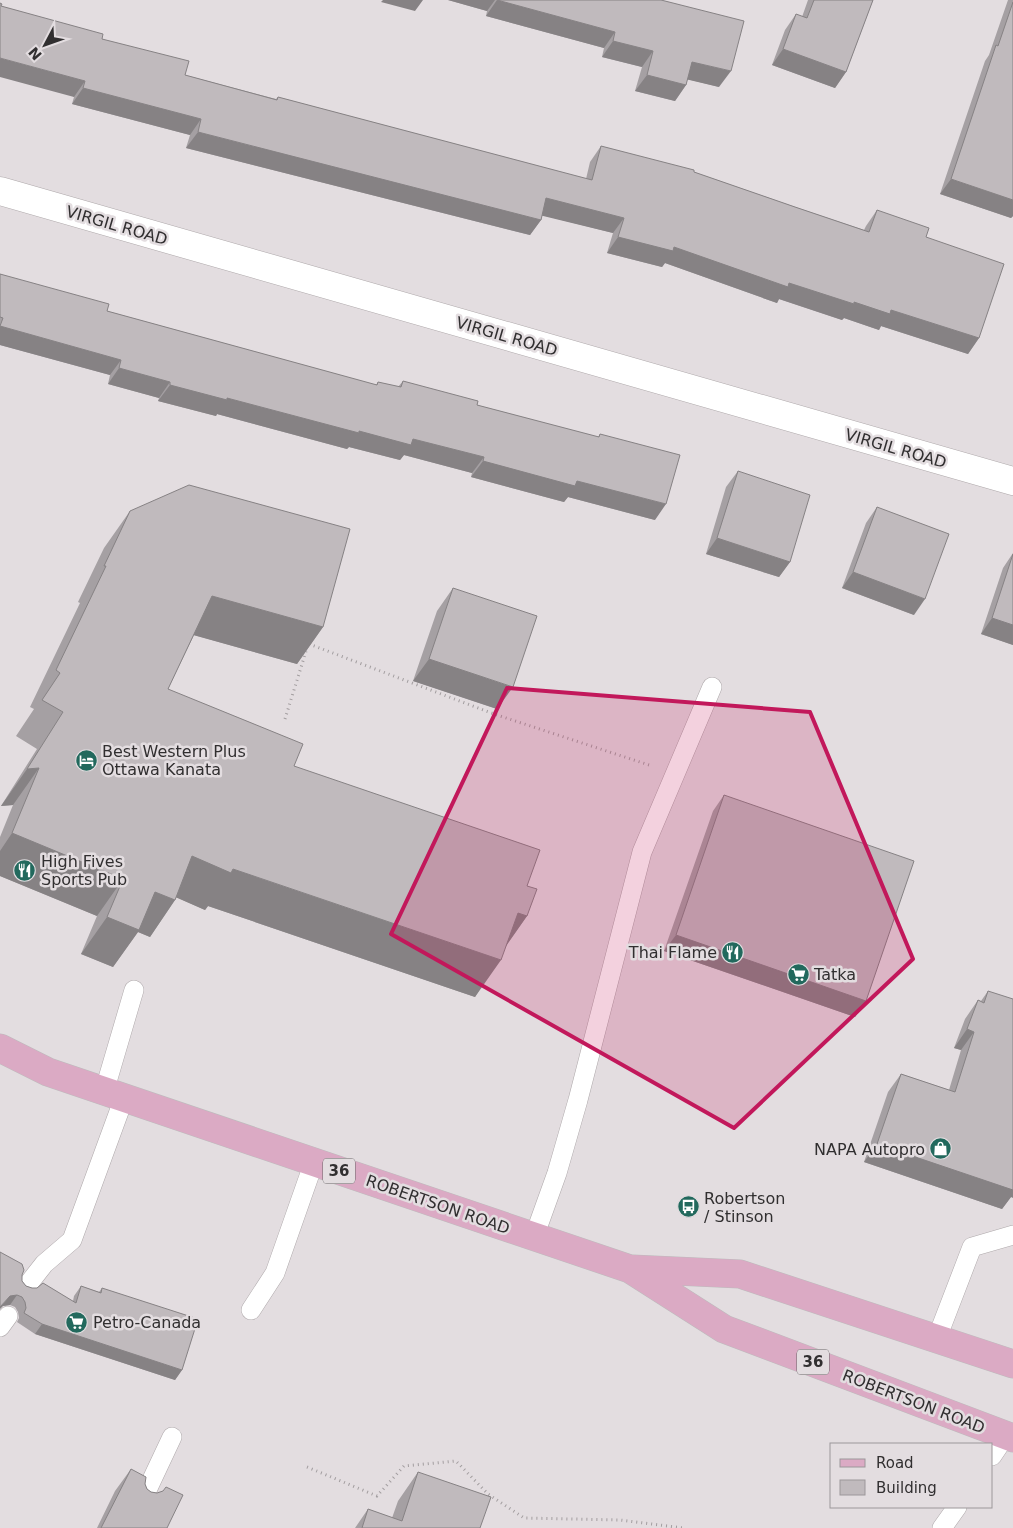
<svg xmlns="http://www.w3.org/2000/svg" width="1013" height="1528" font-family="'DejaVu Sans',sans-serif">
<style>
.lines{fill:none;stroke-linecap:round;stroke-linejoin:round}
.lane-casing{stroke:#aea8aa;stroke-width:20}
.secondary-casing{stroke:#aea8aa;stroke-width:29}
.primary-casing{stroke:#bdbcbd;stroke-width:29}
.path{stroke:#a29d9f;stroke-width:3;stroke-dasharray:1 4;stroke-linecap:butt}
.lane{stroke:#fff;stroke-width:19}
.secondary{stroke:#fff;stroke-width:28}
.primary{stroke:#dbaac4;stroke-width:28}
.wall{fill:#a5a0a3}
.shaded-wall{fill:#868284}
.building{fill:#c0babd;stroke:#868284}
.marked{fill:#c2185b;fill-opacity:0.2;stroke:#c2185b;stroke-width:4;stroke-linejoin:round}
.labels{text-anchor:middle;stroke-width:5;stroke-linejoin:round;paint-order:stroke}
.shield{fill:#e3dde0;stroke:#666365;stroke-width:1}
.shield-label{font-size:15px;font-weight:bold;fill:#312f30}
.street-label{font-size:16px;fill:#312f30;stroke:#e3dde0}
.poi-label{font-size:16px;fill:#312f30;stroke:#e3dde0;text-anchor:start}
</style>
<rect width="100%" height="100%" fill="#e3dde0"/>
<g class="lines">
<defs>
<path id="lane" d="M 104,1092 L 134,990
M 534,1237 L 557,1173 L 578,1100 L 642,852 L 712,687
M 26,1287 L 44,1264 L 72,1240 L 124,1098
M 251,1310 L 275,1273 L 314,1162
M 0,1327 L 8,1316
M 937,1338 L 972,1247 L 1013,1235
M 992,1456 L 1006,1435
M 140,1505 L 172,1437
M 942,1528 L 957,1507"/>
<path id="secondary" d="M 0,191 L 1013,481"/>
<path id="primary" d="M 0,1048 L 48,1072 L 630,1269 L 724,1329 L 1013,1438
M 632,1269 L 740,1274 L 1013,1364"/>
</defs>
<use href="#lane" class="lane-casing"/>
<use href="#secondary" class="secondary-casing"/>
<use href="#primary" class="primary-casing"/>
<path class="path" d="M 309,644 L 494,714 L 649,765
M 285,719 L 307,648
M 307,1467 L 377,1496 L 404,1466 L 456,1461 L 488,1494 L 524,1518 L 620,1520 L 683,1528"/>
<use href="#lane" class="lane"/>
<use href="#secondary" class="secondary"/>
<use href="#primary" class="primary"/>
</g>
<path class="wall" d="M 448,0 L 661,0 L 719,87 L 687,79 L 686,85 L 675,101 L 635,91 L 642,67 L 602,57 L 604,48 L 486,16 L 487,11 Z
M 808,0 L 873,0 L 846,72 L 835,88 L 772,65 L 785,30 L 796,14 L 802,17 Z
M 1008,0 L 1013,0 L 1013,216 L 1011,218 L 940,194 L 985,61 L 989,55 Z
M 1,6 L 102,39 L 185,75 L 276,99 L 278,97 L 586,179 L 590,162 L 601,146 L 694,172 L 795,207 L 864,230 L 866,226 L 877,210 L 926,237 L 979,338 L 968,354 L 881,326 L 879,330 L 844,318 L 842,320 L 779,299 L 777,303 L 665,263 L 662,267 L 607,253 L 613,233 L 542,215 L 541,220 L 530,235 L 186,148 L 190,135 L 72,104 L 74,97 Z
M 0,274 L 107,311 L 376,385 L 378,382 L 398,387 L 403,381 L 477,405 L 598,437 L 600,434 L 655,520 L 568,497 L 564,502 L 471,477 L 472,473 L 404,455 L 400,460 L 349,447 L 347,449 L 217,414 L 216,416 L 158,401 L 159,398 L 108,384 L 110,375 L 0,345 Z
M 738,471 L 790,562 L 779,577 L 706,554 L 726,487 Z
M 877,507 L 914,615 L 842,588 L 866,523 Z
M 130,511 L 323,627 L 297,664 L 194,635 L 168,689 L 294,766 L 527,886 L 527,916 L 506,946 L 475,997 L 208,906 L 205,910 L 176,897 L 175,900 L 150,937 L 138,932 L 113,967 L 81,954 L 97,916 L 0,876 L 0,837 L 13,805 L 1,806 L 37,749 L 16,736 L 34,709 L 30,707 L 80,603 L 78,602 L 104,548 Z
M 1013,553 L 1013,645 L 981,634 L 1003,568 Z
M 453,588 L 497,709 L 413,681 L 437,611 Z
M 724,795 L 866,1001 L 855,1017 L 664,951 L 713,811 Z
M 988,991 L 1011,1197 L 1002,1209 L 864,1162 L 888,1092 L 901,1074 L 949,1090 L 961,1050 L 954,1048 L 965,1019 L 978,1000 L 981,1001 Z
M 22,1275 L 22,1281 L 26,1286 L 73,1301 L 74,1296 L 81,1286 L 99,1292 L 102,1288 L 182,1370 L 175,1380 L 35,1334 L 17,1322 L 19,1318 L 18,1312 L 15,1307 L 10,1305 L 3,1306 Z
M 131,1469 L 145,1484 L 147,1489 L 151,1492 L 157,1493 L 167,1528 L 97,1528 L 115,1491 Z
M 418,1472 L 480,1528 L 355,1528 L 368,1509 L 392,1518 L 398,1501 Z"/>
<path class="shaded-wall" d="M 383,0 L 423,0 L 415,11 L 381,2 Z
M 448,0 L 495,0 L 487,11 Z
M 497,0 L 615,32 L 604,48 L 486,16 Z
M 613,41 L 653,51 L 642,67 L 602,57 Z
M 783,49 L 846,72 L 835,88 L 772,65 Z
M 0,58 L 85,81 L 74,97 L 0,77 Z
M 692,62 L 731,71 L 719,87 L 681,78 Z
M 647,75 L 686,85 L 675,101 L 635,91 Z
M 83,88 L 201,119 L 190,135 L 72,104 Z
M 198,132 L 541,220 L 530,235 L 186,148 Z
M 951,179 L 1013,200 L 1013,216 L 1011,218 L 940,194 Z
M 546,198 L 624,218 L 613,233 L 535,214 Z
M 618,237 L 674,247 L 789,283 L 854,302 L 891,310 L 979,338 L 968,354 L 881,326 L 879,330 L 844,318 L 842,320 L 779,299 L 777,303 L 665,263 L 662,267 L 607,253 Z
M 0,326 L 121,360 L 110,375 L 0,345 Z
M 119,368 L 170,382 L 159,398 L 108,384 Z
M 170,385 L 227,398 L 359,431 L 413,439 L 484,457 L 472,473 L 404,455 L 400,460 L 349,447 L 347,449 L 217,414 L 216,416 L 158,401 Z
M 483,461 L 577,481 L 666,504 L 655,520 L 568,497 L 564,502 L 471,477 Z
M 717,538 L 790,562 L 779,577 L 706,554 Z
M 853,572 L 925,599 L 914,615 L 842,588 Z
M 212,596 L 323,627 L 297,664 L 186,633 Z
M 992,618 L 1013,625 L 1013,645 L 981,634 Z
M 429,659 L 513,687 L 497,709 L 413,681 Z
M 39,768 L 13,805 L 1,806 L 27,769 Z
M 12,833 L 123,879 L 97,916 L 0,876 L 0,851 Z
M 192,856 L 233,869 L 501,960 L 475,997 L 208,906 L 205,910 L 166,893 Z
M 155,892 L 175,900 L 150,937 L 138,932 L 113,967 L 81,954 L 107,917 Z
M 518,913 L 527,916 L 501,953 Z
M 676,935 L 866,1001 L 855,1017 L 664,951 Z
M 967,1029 L 974,1032 L 961,1050 L 954,1048 Z
M 877,1144 L 1013,1187 L 1013,1198 L 1011,1197 L 1002,1209 L 864,1162 Z
M 17,1295 L 10,1305 L 3,1306 L 0,1309 L 0,1307 L 10,1296 Z
M 42,1324 L 182,1370 L 175,1380 L 35,1334 Z"/>
<path class="building" d="M 497,0 L 661,0 L 744,21 L 731,71 L 692,62 L 686,85 L 647,75 L 653,51 L 613,41 L 615,32 Z
M 814,0 L 873,0 L 846,72 L 783,49 L 796,14 L 807,18 Z
M 1013,2 L 1013,200 L 951,179 L 996,45 L 998,46 Z
M 0,3 L 2,4 L 1,6 L 103,34 L 102,39 L 189,61 L 185,75 L 277,100 L 278,97 L 592,180 L 601,146 L 694,170 L 694,172 L 795,207 L 869,232 L 877,210 L 929,228 L 926,237 L 1004,264 L 979,338 L 891,310 L 890,314 L 854,302 L 854,304 L 789,283 L 788,287 L 674,247 L 673,251 L 618,237 L 624,218 L 546,198 L 541,220 L 198,132 L 201,119 L 83,88 L 85,81 L 0,58 Z
M 0,274 L 109,304 L 107,311 L 377,385 L 378,382 L 401,387 L 403,381 L 478,401 L 477,405 L 599,437 L 600,434 L 680,455 L 666,504 L 577,481 L 575,486 L 483,461 L 484,457 L 413,439 L 411,445 L 359,431 L 359,433 L 227,398 L 227,400 L 170,385 L 170,382 L 119,368 L 121,360 L 0,326 L 3,318 L 0,317 Z
M 738,471 L 810,495 L 790,562 L 717,538 Z
M 189,485 L 350,529 L 323,627 L 212,596 L 168,689 L 303,744 L 294,766 L 540,850 L 527,886 L 537,889 L 527,916 L 518,913 L 501,960 L 233,869 L 231,873 L 192,856 L 175,900 L 155,892 L 139,930 L 107,917 L 123,879 L 12,833 L 39,768 L 27,769 L 63,712 L 42,700 L 60,673 L 56,670 L 106,566 L 104,566 L 130,511 Z
M 877,507 L 949,534 L 925,599 L 853,572 Z
M 1013,554 L 1013,625 L 992,618 Z
M 453,588 L 537,616 L 513,687 L 429,659 Z
M 724,795 L 914,861 L 866,1001 L 676,935 Z
M 988,991 L 1013,999 L 1013,1190 L 877,1144 L 901,1074 L 955,1092 L 974,1032 L 967,1029 L 978,1000 L 984,1003 Z
M 0,1252 L 22,1264 L 24,1270 L 22,1275 L 22,1281 L 26,1286 L 32,1288 L 37,1288 L 43,1283 L 76,1303 L 81,1286 L 101,1293 L 102,1288 L 198,1319 L 182,1370 L 42,1324 L 24,1313 L 26,1308 L 25,1302 L 22,1297 L 17,1295 L 10,1296 L 0,1307 Z
M 131,1469 L 146,1477 L 145,1484 L 147,1489 L 151,1492 L 157,1493 L 163,1491 L 166,1487 L 183,1495 L 167,1528 L 101,1528 Z
M 418,1472 L 491,1497 L 480,1528 L 362,1528 L 368,1509 L 402,1521 Z"/>
<path class="marked" d="M 507,688 L 810,712 L 913,959 L 734,1128 L 391,934 Z"/>
<defs>
<symbol id="hotel-disc" viewBox="-11 -11 22 22"><circle r="9.5" fill="#22695d" stroke="#e3dde0"/><path d="M-6-4.5h1.5V1H6V5H4.5V3h-9V5H-6ZM-4 0a1.8 1.8 0 1 1 3.6 0ZM.5 0V-2.5h3Q6-2.5 6 0Z" fill="#fff"/></symbol>
<symbol id="restaurant-disc" viewBox="-11 -11 22 22"><circle r="9.5" fill="#22695d" stroke="#e3dde0"/><path d="M-5-6h1v4h1v-4h1v4h1v-4h1v5L-1.5 .5V6h-2V.5L-5-1ZM5-6V6H3V1.5H1.5Q1.5-4 5-6Z" fill="#fff"/></symbol>
<symbol id="supermarket-disc" viewBox="-11 -11 22 22"><circle r="9.5" fill="#22695d" stroke="#e3dde0"/><path d="M-6-5.5h2.5l.6 2H6L4.5 2H-2.5L-4.4-4H-6ZM-1.5 3.2a1.3 1.3 0 1 0 .1 0ZM3 3.2a1.3 1.3 0 1 0 .1 0Z" fill="#fff"/></symbol>
<symbol id="shop-disc" viewBox="-11 -11 22 22"><circle r="9.5" fill="#22695d" stroke="#e3dde0"/><path d="M-5-2.5h2.3a2.7 3.5 0 0 1 5.4 0H5L5.5 6h-11ZM-1.5-2.5h3a1.5 2.3 0 0 0-3 0Z" fill="#fff"/></symbol>
<symbol id="bus-disc" viewBox="-11 -11 22 22"><circle r="9.5" fill="#22695d" stroke="#e3dde0"/><path d="M-5-6H5V4H4V6H2V4H-2V6H-4V4H-5ZM-3.5-4V0h7V-4ZM-3.5 1.2v1.5H-2V1.2ZM2 1.2v1.5H3.5V1.2Z" fill="#fff"/></symbol>
</defs>
<g fill-rule="evenodd">
<use href="#hotel-disc" x="74" y="748" width="25" height="25"/>
<use href="#restaurant-disc" x="12" y="858" width="25" height="25"/>
<use href="#restaurant-disc" x="720" y="940" width="25" height="25"/>
<use href="#supermarket-disc" x="786" y="962" width="25" height="25"/>
<use href="#shop-disc" x="928" y="1136" width="25" height="25"/>
<use href="#bus-disc" x="676" y="1194" width="25" height="25"/>
<use href="#supermarket-disc" x="64" y="1310" width="25" height="25"/>
</g>
<g class="labels">
<g class="shield">
<rect x="323" y="1158.5" width="32" height="25" rx="4"/>
<rect x="797" y="1349.5" width="32" height="25" rx="4"/>
</g>
<g class="shield-label">
<text x="339" y="1176">36</text>
<text x="813" y="1367">36</text>
</g>
<g class="street-label">
<text transform="translate(117 225) rotate(16)" y="6">VIRGIL ROAD</text>
<text transform="translate(507 336) rotate(16)" y="6">VIRGIL ROAD</text>
<text transform="translate(896 448) rotate(16)" y="6">VIRGIL ROAD</text>
<text transform="translate(438 1204) rotate(19)" y="6">ROBERTSON ROAD</text>
<text transform="translate(914 1401) rotate(21)" y="6">ROBERTSON ROAD</text>
</g>
<g class="poi-label">
<text x="102" y="757">Best Western Plus<tspan x="102" dy="18">Ottawa Kanata</tspan></text>
<text x="41" y="867">High Fives<tspan x="41" dy="18">Sports Pub</tspan></text>
<text x="717" y="958" text-anchor="end">Thai Flame</text>
<text x="814" y="980">Tatka</text>
<text x="925" y="1155" text-anchor="end">NAPA Autopro</text>
<text x="704" y="1204">Robertson<tspan x="704" dy="18">/ Stinson</tspan></text>
<text x="93" y="1328">Petro-Canada</text>
</g>
</g>
<rect x="830" y="1443" width="162" height="65" fill="#e3dde0" stroke="#9c979a"/>
<rect x="840" y="1459" width="25" height="8" fill="#dbaac4" stroke="#9c979a"/>
<text x="876" y="1468" font-size="15" fill="#312f30">Road</text>
<rect x="840" y="1480" width="25" height="15" fill="#c0babd" stroke="#9c979a"/>
<text x="876" y="1493" font-size="15" fill="#312f30">Building</text>
<g transform="translate(45 45) rotate(229)" stroke="#e3dde0" stroke-width="4" paint-order="stroke">
<path d="M0-4L9 19L0 12L-9 19Z" fill="#312f30"/>
<text y="-8" font-size="14" font-weight="bold" text-anchor="middle" fill="#312f30">N</text>
</g>
</svg>
